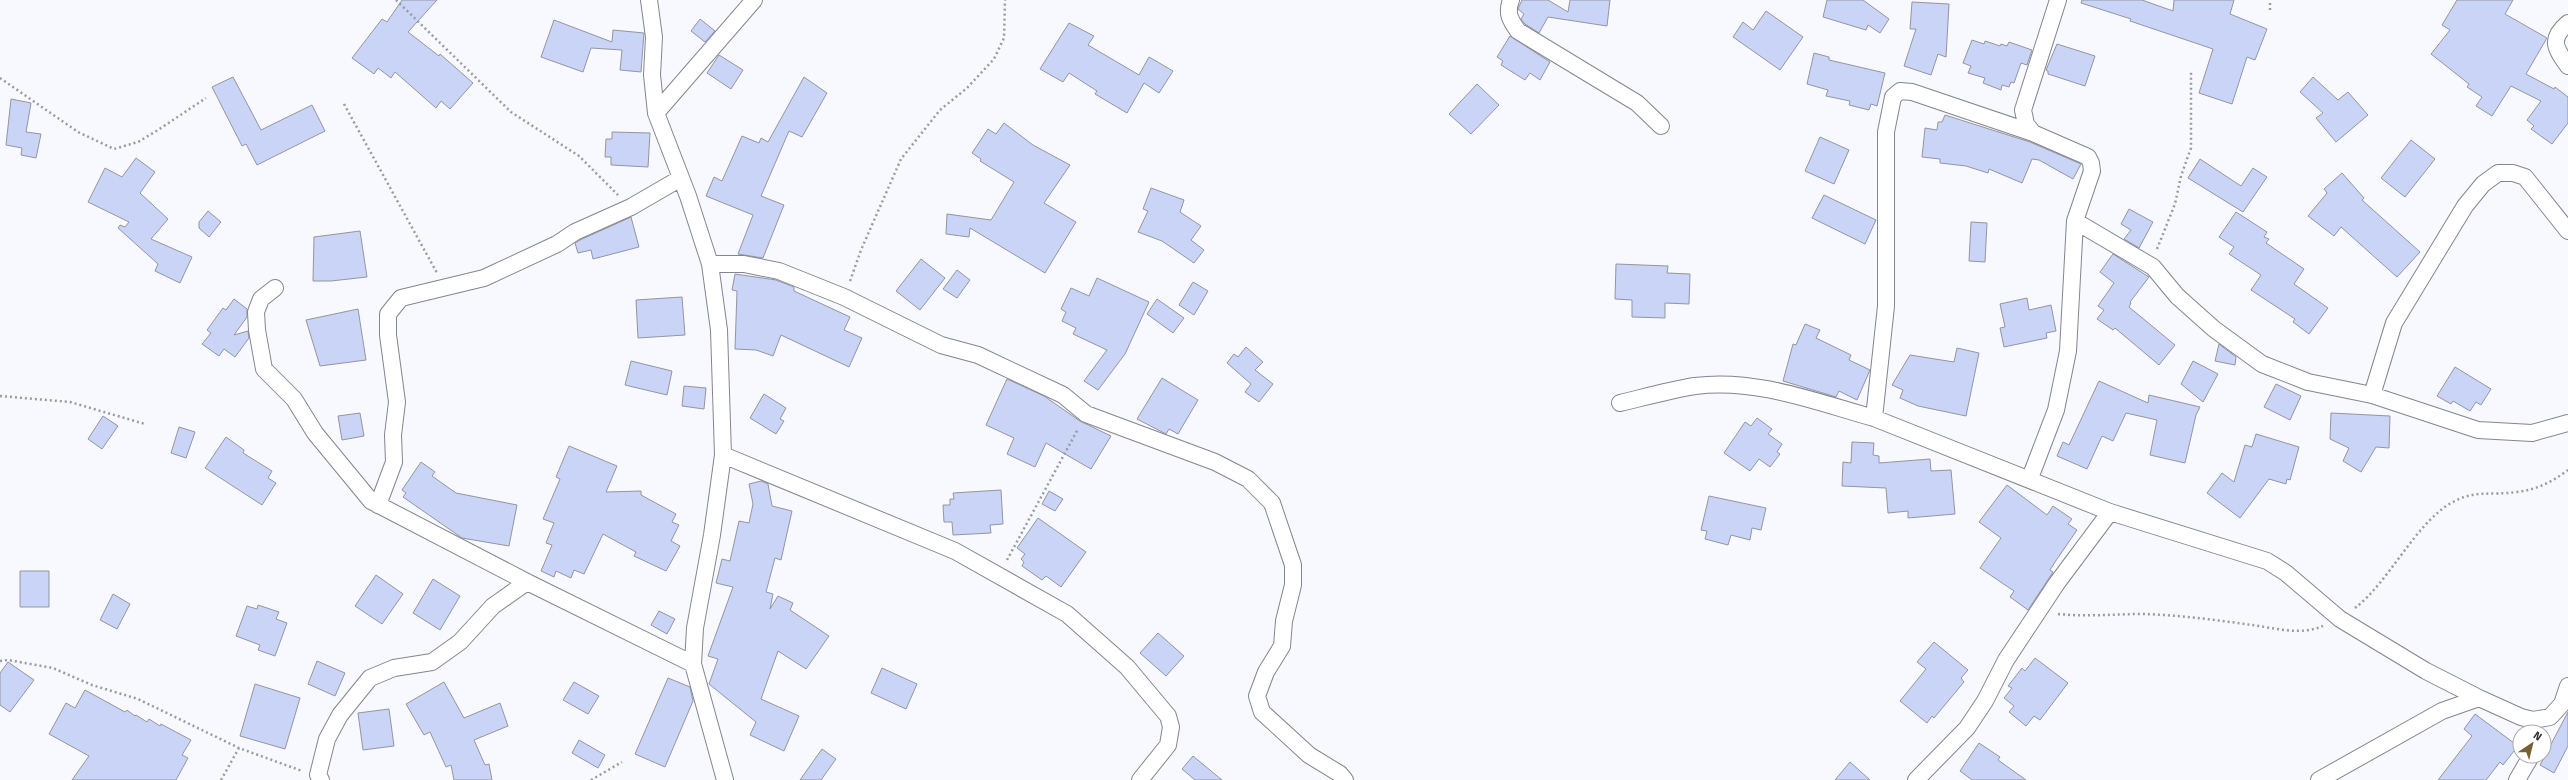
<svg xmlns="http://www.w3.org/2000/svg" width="2568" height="780" font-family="'Fira Sans',sans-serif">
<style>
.building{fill:#c9d4f6;stroke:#93969f}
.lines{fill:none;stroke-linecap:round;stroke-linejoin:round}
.street-casing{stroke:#83868f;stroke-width:18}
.path{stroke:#999ba0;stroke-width:2.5;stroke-dasharray:2 3;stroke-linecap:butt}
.street{stroke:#fff;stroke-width:16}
</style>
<rect width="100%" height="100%" fill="#f7f9ff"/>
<path class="building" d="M 402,0 L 437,0 L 408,32 L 439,56 L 440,54 L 473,83 L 450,109 L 441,101 L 436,108 L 395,72 L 391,78 L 378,68 L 374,74 L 352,58 L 382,19 L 387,22 Z
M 1522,0 L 1548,0 L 1568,12 L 1570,0 L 1610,0 L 1607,26 L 1548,17 L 1539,33 L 1525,24 L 1521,19 L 1524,14 L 1518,9 Z
M 1827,0 L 1863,0 L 1889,19 L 1880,33 L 1868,25 L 1866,30 L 1823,17 Z
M 2082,0 L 2142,0 L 2173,11 L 2174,0 L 2234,0 L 2230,14 L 2267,29 L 2255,60 L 2247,57 L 2232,104 L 2199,93 L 2213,49 L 2130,21 L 2131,19 L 2081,3 Z
M 2457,0 L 2513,0 L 2505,14 L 2547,38 L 2526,74 L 2554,89 L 2555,87 L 2568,97 L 2568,123 L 2552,144 L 2531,129 L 2534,126 L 2527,120 L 2541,101 L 2511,86 L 2492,116 L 2476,106 L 2482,97 L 2467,87 L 2469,84 L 2431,54 L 2450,30 L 2442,25 Z
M 1912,2 L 1949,4 L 1946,57 L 1938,54 L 1931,75 L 1904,66 L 1916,29 L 1910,29 Z
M 1766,11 L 1803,37 L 1780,70 L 1733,37 L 1743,22 L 1753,30 Z
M 700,19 L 715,31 L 705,42 L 691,31 Z
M 554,20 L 612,42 L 613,30 L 644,33 L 641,72 L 620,70 L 622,50 L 591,48 L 583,72 L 541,57 Z
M 1069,23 L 1094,36 L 1088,45 L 1139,75 L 1149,57 L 1173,71 L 1159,93 L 1144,83 L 1127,113 L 1095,94 L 1097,91 L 1069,73 L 1063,82 L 1040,69 Z
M 1510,36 L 1550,62 L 1540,80 L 1530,73 L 1525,80 L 1501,65 L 1503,61 L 1497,57 Z
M 1972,40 L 1984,44 L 1985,41 L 2000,46 L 2001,44 L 2007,46 L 2009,42 L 2032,50 L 2027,65 L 2021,63 L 2014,83 L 2011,82 L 2009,87 L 2002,85 L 2001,90 L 1983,83 L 1985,78 L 1968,73 L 1971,66 L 1963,63 Z
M 2057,44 L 2095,56 L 2085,86 L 2048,74 L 2048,71 L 2046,70 Z
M 1814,53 L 1829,57 L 1829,60 L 1885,73 L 1877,106 L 1871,104 L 1869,110 L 1849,105 L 1850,101 L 1826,96 L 1828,90 L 1807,84 Z
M 719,55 L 743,70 L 731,89 L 707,73 Z
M 233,77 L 261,130 L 312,105 L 325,131 L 257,165 L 246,144 L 242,146 L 212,87 Z
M 804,77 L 827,93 L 802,137 L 789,131 L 761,196 L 784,205 L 763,258 L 738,254 L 753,215 L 706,196 L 714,177 L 722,181 L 742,136 L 759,143 L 761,138 L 768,142 Z
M 2313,77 L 2338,100 L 2348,92 L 2368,115 L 2336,142 L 2316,118 L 2323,113 L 2300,92 Z
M 1477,84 L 1499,105 L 1471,134 L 1449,114 Z
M 11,99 L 31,103 L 26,132 L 41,134 L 36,158 L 21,155 L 22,148 L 6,145 Z
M 1945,115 L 2030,142 L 2081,164 L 2073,179 L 2039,160 L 2032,159 L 2022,183 L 1989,169 L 1988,173 L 1966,166 L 1940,163 L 1940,159 L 1922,157 L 1925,128 L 1937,130 L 1938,122 L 1942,122 Z
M 1004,123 L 1033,145 L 1070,165 L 1044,203 L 1076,222 L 1045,273 L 970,228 L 969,237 L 946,234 L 947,214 L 991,220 L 1014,182 L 980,161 L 981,159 L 972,153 L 988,129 L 996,134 Z
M 612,132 L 650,133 L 648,167 L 611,165 L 611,157 L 605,157 L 606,139 L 612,139 Z
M 1820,137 L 1849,150 L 1834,184 L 1805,171 Z
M 2411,140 L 2435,159 L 2405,197 L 2381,178 Z
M 136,158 L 155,172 L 140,193 L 168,219 L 151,239 L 192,257 L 180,283 L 155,271 L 158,264 L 118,228 L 120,225 L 125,227 L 129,222 L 88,202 L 105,168 L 122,177 Z
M 2200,159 L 2241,186 L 2253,168 L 2267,177 L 2243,212 L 2188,178 Z
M 2342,173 L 2364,198 L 2362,200 L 2420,252 L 2397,277 L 2341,227 L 2334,236 L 2308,216 L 2327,193 L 2324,189 Z
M 1151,188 L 1184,200 L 1180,212 L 1201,226 L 1191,240 L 1204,250 L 1194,263 L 1162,241 L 1138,232 L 1148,211 L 1143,209 Z
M 1824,195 L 1876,220 L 1865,244 L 1812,218 Z
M 2129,209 L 2153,222 L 2139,248 L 2124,239 L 2131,230 L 2121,224 Z
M 208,211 L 221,222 L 209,237 L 199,228 L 199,222 Z
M 2236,212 L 2267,232 L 2264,237 L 2269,239 L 2266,243 L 2304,269 L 2294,284 L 2328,308 L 2309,334 L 2293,322 L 2295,319 L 2251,290 L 2261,275 L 2229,254 L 2234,247 L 2219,237 Z
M 631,217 L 639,247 L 593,259 L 591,250 L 578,253 L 575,243 L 580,240 Z
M 1971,222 L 1987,223 L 1985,262 L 1969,261 Z
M 360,231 L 367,277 L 331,281 L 313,281 L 314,237 Z
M 2113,254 L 2149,277 L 2130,302 L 2131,303 L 2129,307 L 2175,345 L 2159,365 L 2115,328 L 2113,330 L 2097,319 L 2104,310 L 2098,306 L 2114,283 L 2100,272 Z
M 921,259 L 945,278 L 920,310 L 896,291 Z
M 1616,264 L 1668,266 L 1667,273 L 1690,274 L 1689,304 L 1665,303 L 1665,318 L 1632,317 L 1632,300 L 1615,299 Z
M 957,270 L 970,280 L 957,298 L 943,289 Z
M 735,274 L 776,280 L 794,287 L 794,291 L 850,317 L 844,330 L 862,338 L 849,367 L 781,335 L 773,356 L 756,350 L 735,349 L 737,291 L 732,290 Z
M 1097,278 L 1149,302 L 1125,354 L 1098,390 L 1084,381 L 1107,350 L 1073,334 L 1076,328 L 1062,321 L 1066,312 L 1061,309 L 1071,288 L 1089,296 Z
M 1193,282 L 1208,291 L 1194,315 L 1179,305 Z
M 682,297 L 685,335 L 638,338 L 636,300 Z
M 2027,298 L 2029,310 L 2051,305 L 2056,331 L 2046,333 L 2047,338 L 2004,347 L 2000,328 L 2005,327 L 2000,304 Z
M 234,299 L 247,309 L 247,317 L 234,335 L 248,331 L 249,338 L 235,357 L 224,349 L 219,356 L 202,344 L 211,333 L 207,330 L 223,308 L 226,310 Z
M 1157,299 L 1184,318 L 1173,333 L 1147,314 Z
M 358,309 L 366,360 L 320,366 L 306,320 Z
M 1805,324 L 1820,330 L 1816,338 L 1851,355 L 1849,360 L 1870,370 L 1857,400 L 1839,391 L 1836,397 L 1783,381 L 1793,344 L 1796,345 Z
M 2219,344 L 2236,357 L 2235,365 L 2215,361 Z
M 1246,347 L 1263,362 L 1255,370 L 1273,384 L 1259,402 L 1245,392 L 1251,384 L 1227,363 L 1234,354 L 1238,357 Z
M 1957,348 L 1979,353 L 1966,416 L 1918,406 L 1900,398 L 1903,390 L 1892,385 L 1910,355 L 1954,362 Z
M 631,361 L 672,371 L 667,395 L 625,385 Z
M 2193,361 L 2218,374 L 2203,402 L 2181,384 Z
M 2455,367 L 2491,389 L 2481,405 L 2476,402 L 2470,411 L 2453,401 L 2451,404 L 2437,396 Z
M 1162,378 L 1198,400 L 1178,434 L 1169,429 L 1166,434 L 1137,419 Z
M 1007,379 L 1044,396 L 1080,421 L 1111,436 L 1091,469 L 1046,443 L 1035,467 L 1007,454 L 1014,438 L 986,425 Z
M 2099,381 L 2148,403 L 2149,395 L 2200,407 L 2196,415 L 2185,463 L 2150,455 L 2157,420 L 2126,413 L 2113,441 L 2102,436 L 2087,469 L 2057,456 L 2063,442 L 2069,445 Z
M 2276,384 L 2301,396 L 2290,420 L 2264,407 Z
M 684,386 L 706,388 L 704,409 L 682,406 Z
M 764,394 L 786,408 L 780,419 L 784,421 L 776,434 L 750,418 Z
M 360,413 L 364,436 L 342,440 L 338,416 Z
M 2331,413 L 2390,416 L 2389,448 L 2376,447 L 2361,472 L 2343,461 L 2349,448 L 2330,439 Z
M 103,416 L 118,426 L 102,449 L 88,439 Z
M 1757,418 L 1772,429 L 1768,434 L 1782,444 L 1777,452 L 1780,454 L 1770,467 L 1759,459 L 1750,471 L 1724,453 L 1745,422 L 1751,426 Z
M 179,427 L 195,432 L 186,458 L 171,453 Z
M 2256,434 L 2299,447 L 2290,480 L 2287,479 L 2286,484 L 2269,479 L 2240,518 L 2207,493 L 2222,473 L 2234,482 L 2245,445 L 2252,447 Z
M 226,437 L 244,450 L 243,453 L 272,471 L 268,478 L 276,483 L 262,505 L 205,468 Z
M 1852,442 L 1874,443 L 1873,455 L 1879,456 L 1879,463 L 1930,459 L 1931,471 L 1951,470 L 1955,514 L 1908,518 L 1908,511 L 1888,513 L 1886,488 L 1842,486 L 1843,462 L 1851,463 Z
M 569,446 L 617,466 L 606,492 L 641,491 L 641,495 L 676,514 L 672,522 L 679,525 L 671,541 L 680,546 L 666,571 L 634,556 L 636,552 L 603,534 L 584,574 L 574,570 L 571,578 L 556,571 L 554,577 L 541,571 L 552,545 L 546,543 L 554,523 L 543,519 L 560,479 L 556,477 Z
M 421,462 L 435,472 L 432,476 L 456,493 L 517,505 L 509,546 L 462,538 L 403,497 L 406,493 L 402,490 Z
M 761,481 L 768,484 L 772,506 L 792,511 L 781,560 L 775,558 L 766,592 L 773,594 L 770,609 L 778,596 L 793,603 L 790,610 L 829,636 L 806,669 L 778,651 L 761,699 L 799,716 L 784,751 L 750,735 L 756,722 L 709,684 L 718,659 L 708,656 L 733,587 L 716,583 L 722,559 L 730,561 L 739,521 L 749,523 L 753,504 L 749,484 Z
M 2007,485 L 2047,515 L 2053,506 L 2072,519 L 2068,524 L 2077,530 L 2055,562 L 2050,570 L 2053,572 L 2028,610 L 2010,597 L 2014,591 L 1980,568 L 2001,538 L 1979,522 Z
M 1001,490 L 1003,524 L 990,525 L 991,533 L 953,535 L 952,522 L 944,522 L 943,505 L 950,505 L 950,499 L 954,499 L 953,493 Z
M 1049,491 L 1063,499 L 1055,511 L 1042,504 Z
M 1709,496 L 1766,508 L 1761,530 L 1752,528 L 1750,540 L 1731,535 L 1728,545 L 1705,539 L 1707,531 L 1701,530 Z
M 1038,518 L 1086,552 L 1061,587 L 1046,576 L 1042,580 L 1022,566 L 1024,562 L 1021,559 L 1025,554 L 1017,548 Z
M 20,571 L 49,571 L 49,607 L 20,607 Z
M 376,575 L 403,594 L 382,624 L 355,606 Z
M 433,579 L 460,596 L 440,630 L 413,613 Z
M 113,594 L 130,604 L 117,629 L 100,620 Z
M 258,605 L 279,612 L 276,619 L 287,623 L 275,656 L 258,650 L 260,645 L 236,636 L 247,606 L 257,609 Z
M 659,611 L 675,619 L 667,634 L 651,625 Z
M 1158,633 L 1184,656 L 1166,676 L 1140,653 Z
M 1934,642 L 1968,670 L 1961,678 L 1964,682 L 1934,718 L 1932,716 L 1927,723 L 1900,701 L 1926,669 L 1917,662 Z
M 2035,658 L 2068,683 L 2040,720 L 2034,716 L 2026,726 L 2009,712 L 2014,706 L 2004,698 L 2012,688 L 2008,686 L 2022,668 L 2025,671 Z
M 317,661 L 345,673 L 335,696 L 308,684 Z
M 8,662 L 34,680 L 10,712 L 0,705 L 0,673 Z
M 882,668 L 917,684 L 906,709 L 871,693 Z
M 668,678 L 690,687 L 693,701 L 665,767 L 635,754 Z
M 444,682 L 464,718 L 500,703 L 508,726 L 474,740 L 485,765 L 489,764 L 492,780 L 454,780 L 451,765 L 446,767 L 430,732 L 424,735 L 406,704 Z
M 574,682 L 599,696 L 588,714 L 563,700 Z
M 255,684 L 300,698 L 285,749 L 240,736 Z
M 85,690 L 125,712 L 127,710 L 135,716 L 136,715 L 147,722 L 149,719 L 160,726 L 161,724 L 191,740 L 182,755 L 188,758 L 176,780 L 72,780 L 89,756 L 49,734 L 66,703 L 75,708 Z
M 389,709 L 394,746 L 363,750 L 358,713 Z
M 2568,712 L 2568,746 L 2554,773 L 2540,765 Z
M 2475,714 L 2518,746 L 2503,765 L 2500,762 L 2486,780 L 2438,780 L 2472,736 L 2464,729 Z
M 579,740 L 605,755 L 598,768 L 572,753 Z
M 1979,743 L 2000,757 L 1998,760 L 2026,780 L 1972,780 L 1960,771 Z
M 822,749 L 836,759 L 821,780 L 800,780 Z
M 1193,756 L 1222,780 L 1195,780 L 1182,769 Z
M 1850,762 L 1870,780 L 1835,780 Z"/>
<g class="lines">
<defs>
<path id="street" d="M 649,0 L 654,37 L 652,75 L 656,113 L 688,196 L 710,264 L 719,330 L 723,455 L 712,535 L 695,628 L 693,664 L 725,780
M 1511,0 C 1506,13 1510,20 1518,31 L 1637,103 L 1661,126
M 2568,23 C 2549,39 2555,48 2568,66
M 656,113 L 754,0
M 2033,133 L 1912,92 L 1900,91 L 1893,97 L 1886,132 L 1886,306 L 1874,418 L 2110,512 L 2267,561 L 2286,573 L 2340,619 L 2426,671 L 2479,698 L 2521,717 L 2533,720 L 2550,717 L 2562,704 L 2568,686
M 2075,221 L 2153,267 L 2177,296 L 2214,329 L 2262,364 L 2308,382 L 2372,395 L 2478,430 L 2532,433 L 2568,423
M 710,264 L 744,264 L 779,271 L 844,297 L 941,345 L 978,355 L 1063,395 L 1086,414 L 1215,462 L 1248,479 L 1272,503 L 1293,565 L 1293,585 L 1284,621 L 1282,646 L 1266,672 L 1257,696 L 1262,712 L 1309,755 L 1340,774 L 1345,780
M 275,288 L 261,299 L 256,312 L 257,330 L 264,369 L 294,399 L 315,433 L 371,501 L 527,582 L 693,664
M 2372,395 L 2394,323 L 2465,206 L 2483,184 L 2498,173 L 2513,173 L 2525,177 L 2568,231
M 1620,403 C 1645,397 1670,390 1695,386 C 1756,378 1816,402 1874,418
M 723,455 L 955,551 L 1067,614 L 1127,667 L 1168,716 L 1171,727 L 1168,745 L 1140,780
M 2030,478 L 2056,410 L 2068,351 L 2075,221 L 2092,171 L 2091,163 L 2088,157 L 2033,133 L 2026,124 L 2023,110 L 2058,0
M 378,505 L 394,462 L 393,435 L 397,402 L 388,335 L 388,314 L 401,298 L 484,278 L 557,244 L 575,232 L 631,207 L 681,178
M 321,780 L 318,775 L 327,739 L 340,715 L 370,678 L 394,668 L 432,662 L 460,642 L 493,606 L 527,582
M 1916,780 L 1967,728 L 1985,701 L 2006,660 L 2057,583 L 2110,512
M 2319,780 L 2442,711 L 2479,698
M 2517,780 L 2531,756"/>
</defs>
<use href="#street" class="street-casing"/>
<path class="path" d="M 396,0 L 511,112 L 579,156 L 618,195
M 2270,10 L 2270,0
M 0,78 L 78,132 L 114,149 L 138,142 L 158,130 L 206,98
M 344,104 L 437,273
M 2157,249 L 2175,204 L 2181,176 L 2191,148 L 2191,71
M 850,281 L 861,250 L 901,159 L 940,110 L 967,88 L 994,59 L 1004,38 L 1005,0
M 0,396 L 70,402 L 145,424
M 1007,560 L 1078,429
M 2355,608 C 2389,582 2415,524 2451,503 C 2476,489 2490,496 2516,492 C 2536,490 2552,482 2568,470
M 2058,614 C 2087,617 2114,614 2143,614 C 2179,615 2216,620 2252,625 C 2275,628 2300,636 2323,626
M 0,661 L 8,660 L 53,668 L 92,685 L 138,699 L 239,748 L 302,771
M 221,780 L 239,748
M 591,780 L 622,762"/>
<use href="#street" class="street"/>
</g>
<g transform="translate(2532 744) rotate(35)"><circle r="19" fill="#ffffff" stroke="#abacad"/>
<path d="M0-3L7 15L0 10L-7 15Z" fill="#736331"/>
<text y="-6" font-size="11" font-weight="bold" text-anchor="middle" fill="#2e2f33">N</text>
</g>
</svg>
